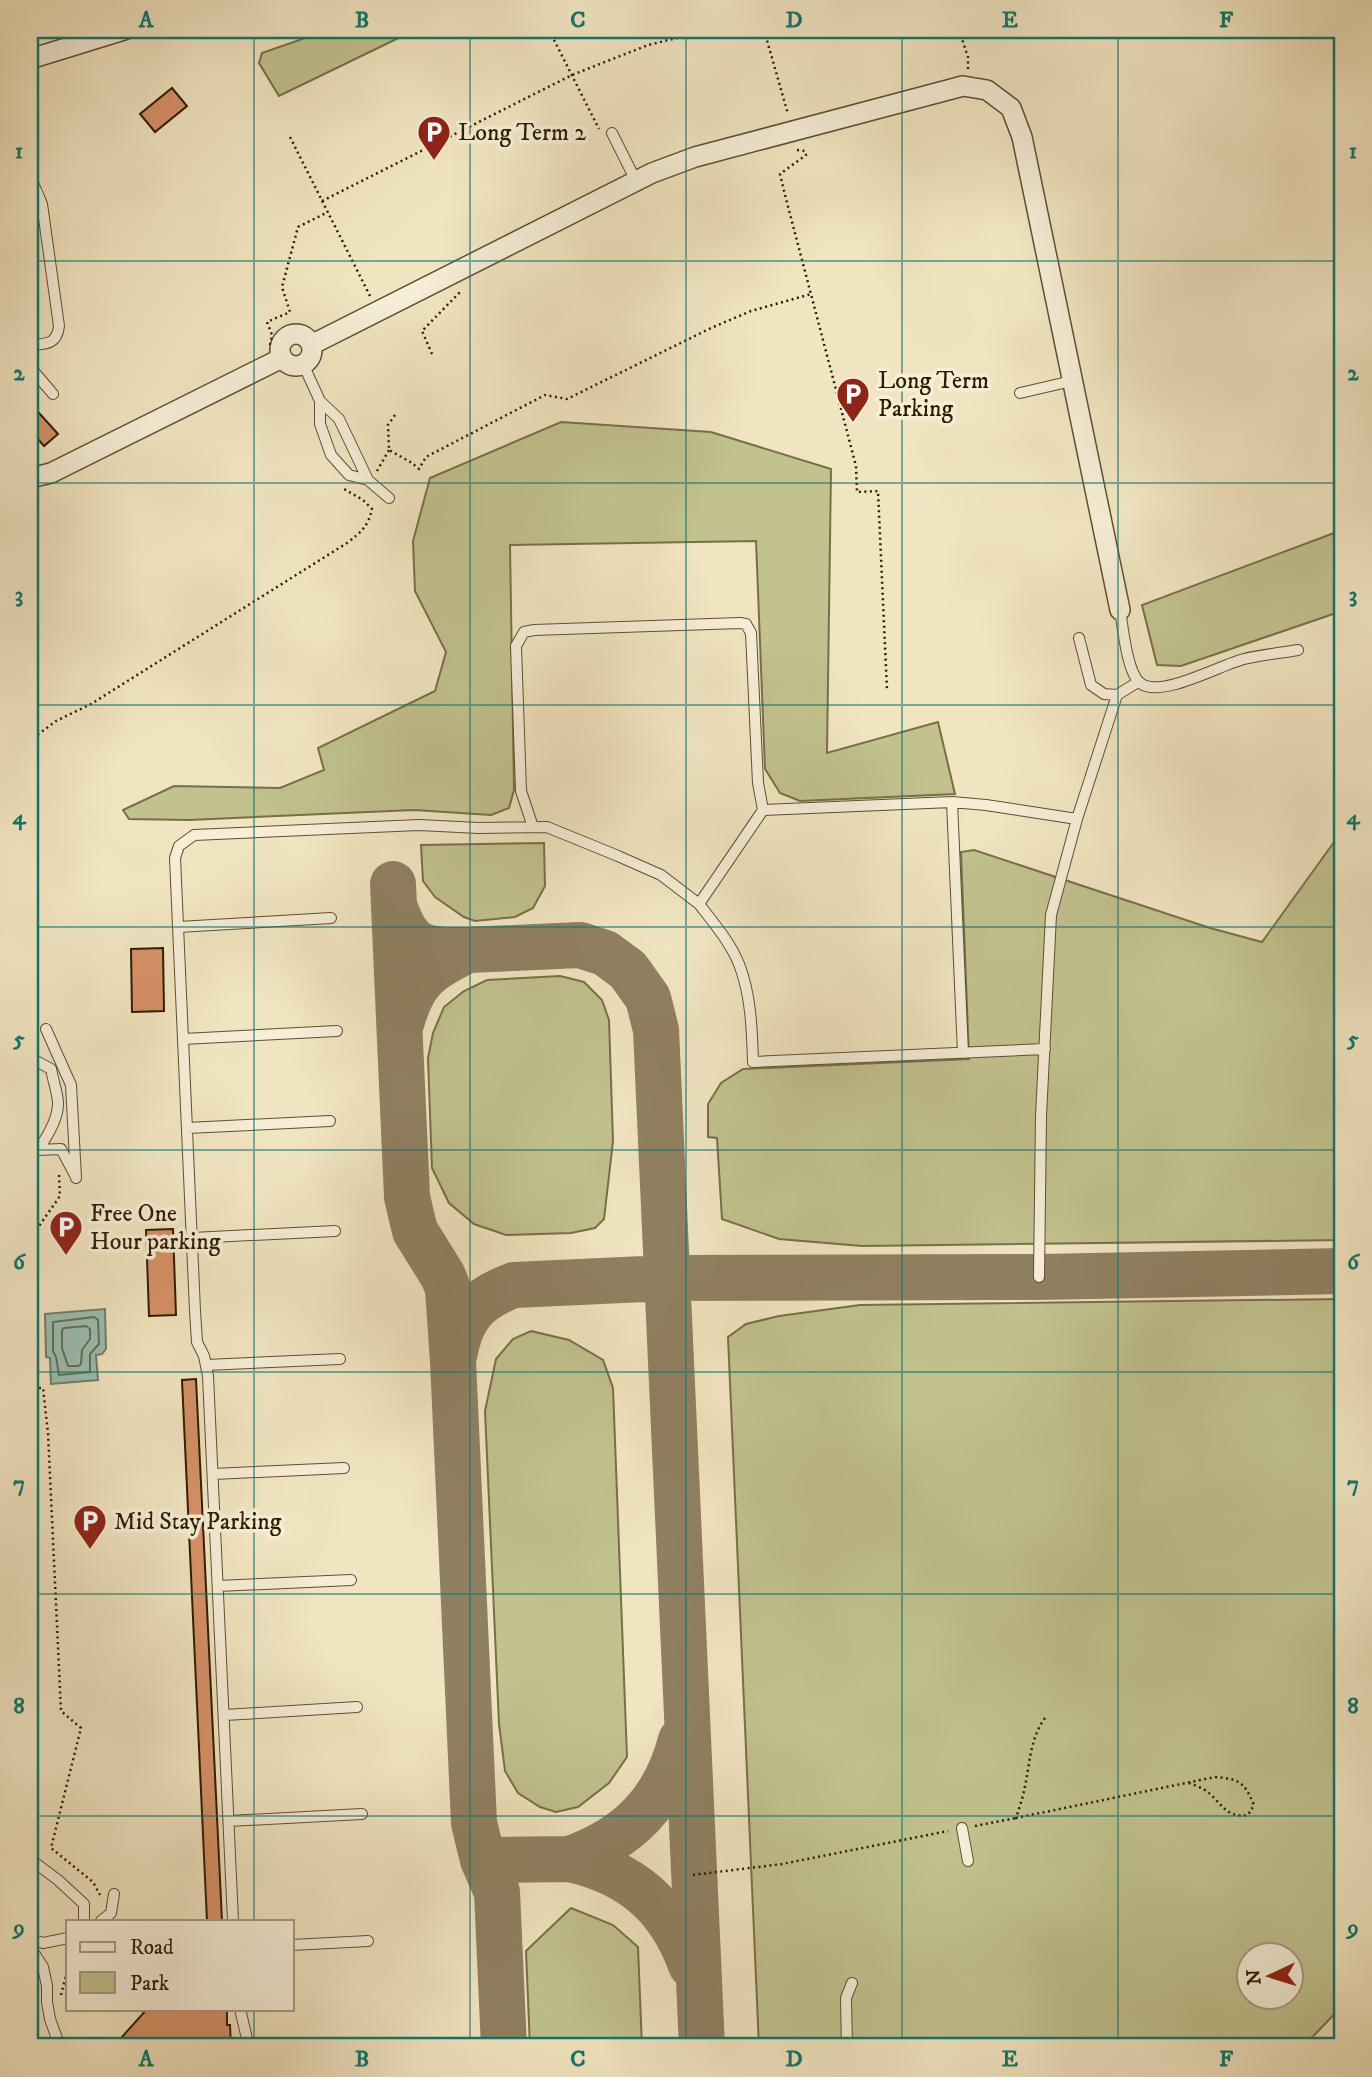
<svg xmlns="http://www.w3.org/2000/svg" width="1372" height="2077" font-family="'IM FELL DW Pica',serif">
<style>
.green{fill:#c1c28e;stroke:#786f48;stroke-width:2;fill-rule:evenodd}
.water{fill:#9bbfb2;stroke:#6f7e6c;stroke-width:2}
.lines{fill:none;stroke-linecap:round;stroke-linejoin:round}
.shore{stroke:#646e5a;stroke-width:2}
.taxiway{stroke:#908062;stroke-width:46}
.building{fill:#d79168;stroke:#2e1c02;stroke-width:2}
.service-casing{stroke:#5f4e32;stroke-width:12}
.minor-casing{stroke:#5f4e32;stroke-width:22}
.path{stroke:#2e1c02;stroke-width:2.5;stroke-dasharray:2 3.5;stroke-linecap:butt}
.service{stroke:#f6eed7;stroke-width:10}
.minor{stroke:#f6eed7;stroke-width:19}
.grid{fill:none;stroke:#0f766e;stroke-width:2;stroke-opacity:0.55}
.labels{text-anchor:middle;stroke-width:7;stroke-linejoin:round;paint-order:stroke}
.poi-label{font-size:24px;fill:#2e1c02;stroke:#f6eed7;text-anchor:start}
.neatline{fill:none;stroke:#0f766e;stroke-width:2.5}
.grid-label{font-size:23px;text-anchor:middle;font-weight:bold;fill:#0f766e}
</style>
<rect width="100%" height="100%" fill="#f1e5c1"/>
<filter id="stains"><feTurbulence type="fractalNoise" baseFrequency=".00286" numOctaves="4"/><feColorMatrix values="0 0 0 0 .2 0 0 0 0 .09 0 0 0 0 .02 0 0 0 .5 -.17"/></filter>
<radialGradient id="worn" r=".72"><stop offset=".6" stop-color="#630" stop-opacity="0"/><stop offset="1" stop-color="#630" stop-opacity=".3"/></radialGradient>
<path class="green" d="M 328,30 L 415,30 L 279,96 L 259,63 L 262,53 Z
M 561,422 L 711,432 L 831,469 L 827,753 L 938,722 L 955,794 L 800,801 L 780,793 L 765,769 L 756,541 L 510,545 L 514,790 L 509,808 L 491,815 L 414,810 L 189,820 L 129,819 L 123,810 L 174,786 L 280,788 L 324,770 L 318,748 L 435,691 L 446,652 L 415,591 L 413,541 L 430,478 Z
M 1342,530 L 1342,611 L 1181,666 L 1157,665 L 1142,605 Z
M 1342,831 L 1342,1240 L 862,1246 L 779,1239 L 722,1219 L 717,1138 L 708,1137 L 708,1104 L 721,1083 L 743,1069 L 969,1059 L 961,852 L 974,850 L 1210,928 L 1262,942 Z
M 544,843 L 545,886 L 533,908 L 515,917 L 475,921 L 464,917 L 435,897 L 423,881 L 421,845 Z
M 560,976 L 584,982 L 602,1000 L 609,1020 L 613,1141 L 604,1219 L 595,1228 L 571,1233 L 506,1235 L 474,1224 L 449,1203 L 432,1168 L 428,1058 L 433,1033 L 444,1007 L 464,991 L 487,980 Z
M 1342,1299 L 1342,2006 L 1303,2047 L 759,2047 L 728,1337 L 746,1324 L 779,1316 L 860,1305 ZM 1250,1954 L 1292,1954 L 1292,1996 L 1250,1996 Z
M 531,1331 L 569,1340 L 603,1360 L 613,1388 L 627,1757 L 609,1783 L 578,1807 L 556,1812 L 540,1807 L 518,1793 L 505,1771 L 499,1724 L 485,1411 L 496,1359 L 513,1339 Z
M 571,1908 L 613,1925 L 638,1947 L 642,2047 L 530,2047 L 526,1951 Z"/>
<path class="water" d="M 105,1309 L 106,1349 L 102,1354 L 96,1355 L 98,1380 L 51,1384 L 50,1358 L 46,1357 L 45,1314 Z"/>
<g class="lines">
<path class="shore" d="M 94,1317 L 98,1320 L 99,1344 L 90,1354 L 90,1372 L 59,1375 L 56,1357 L 53,1351 L 53,1322 Z
M 86,1326 L 90,1329 L 90,1339 L 82,1350 L 81,1364 L 78,1366 L 68,1366 L 62,1348 L 62,1330 L 64,1328 Z"/>
<path class="taxiway" d="M 393,884 L 407,1197 L 415,1231 L 443,1276 L 448,1289 L 453,1361 L 474,1823 L 483,1860 L 497,1892 L 504,2047
M 394,905 C 409,950 424,951 468,950 C 428,969 413,980 401,1024
M 468,950 L 580,945 L 605,953 L 628,970 L 648,998 L 656,1030 L 702,2047
M 454,1356 C 461,1316 476,1299 514,1285 L 666,1278 L 1039,1277 L 1342,1271
M 681,1740 C 665,1802 629,1838 570,1859 C 632,1873 670,1906 691,1965
M 483,1860 L 570,1859"/>
</g>
<path class="building" d="M 172,88 L 187,106 L 155,132 L 140,114 Z
M 30,403 L 58,434 L 44,446 L 30,430 Z
M 163,948 L 164,1011 L 132,1012 L 131,949 Z
M 173,1229 L 176,1315 L 149,1316 L 146,1230 Z
M 196,1379 L 222,1921 L 207,1921 L 182,1380 Z
M 147,2009 L 227,2009 L 227,2025 L 230,2025 L 231,2047 L 113,2047 Z"/>
<g class="lines">
<defs>
<path id="service" d="M 612,133 L 636,181
M 30,176 L 42,204 L 59,326 C 57,345 45,344 30,345
M 303,364 L 320,401 L 339,419 L 368,480 L 389,498
M 30,367 L 53,394
M 1020,393 L 1072,381
M 320,401 L 320,424 L 331,455 L 349,475 L 368,480
M 1120,610 C 1123,628 1127,672 1140,683 C 1160,699 1220,665 1244,659 C 1261,655 1280,653 1298,650
M 1079,638 L 1091,685 L 1104,694 L 1117,695
M 952,802 L 963,1053
M 533,827 L 521,791 L 516,646 L 524,632 L 534,630 L 740,623 L 746,624 L 751,633 L 758,783 L 763,810
M 699,904 C 713,922 730,942 739,964 C 751,995 752,1029 753,1062 L 1045,1049
M 178,927 L 331,918
M 46,1029 L 71,1085 L 76,1178
M 183,1039 L 337,1031
M 30,1061 L 34,1060 L 51,1069 C 53,1080 57,1091 58,1102 C 59,1119 43,1147 30,1156
M 187,1128 L 330,1121
M 38,1150 L 61,1149 L 76,1177
M 192,1238 L 335,1231
M 1039,1277 L 1041,1116 L 1051,915 L 1077,819 L 1117,695 L 1138,682
M 206,1365 L 340,1359
M 213,1474 L 344,1468
M 218,1586 L 351,1580
M 225,1715 L 357,1707
M 229,1821 L 362,1814
M 962,1828 L 968,1861
M 30,1859 L 58,1880 L 84,1904 L 84,1921
M 101,1921 L 111,1913 L 114,1894
M 233,1921 L 208,1376 L 204,1356 L 197,1342 L 195,1311 L 175,858 L 179,846 L 194,835 L 419,825 L 479,828 L 547,827 L 618,856 L 661,875 L 699,904 L 763,810 L 952,802 L 986,805 L 1077,819
M 30,1939 L 43,1943 L 68,1938
M 292,1945 L 368,1941
M 30,1947 L 43,1967 L 47,1986 L 47,2002 L 50,2019 L 60,2047
M 240,2009 L 249,2047
M 847,2047 L 846,1998 L 852,1983"/>
<path id="minor" d="M 30,59 L 124,30
M280 350a16 16 0 1 1 32 0a16 16 0 1 1-32 0Z
M 311,345 L 652,173 L 695,157 L 963,86 L 987,90 L 1011,108 L 1022,137 L 1120,610
M 30,478 L 51,473 L 282,358"/>
</defs>
<use href="#service" class="service-casing"/>
<use href="#minor" class="minor-casing"/>
<path class="path" d="M 549,30 L 599,129
M 764,30 L 788,114
M 959,30 L 968,57 L 968,70
M 290,137 L 370,296
M 797,150 L 805,151 L 806,155 L 780,174 L 785,195 L 856,466 L 857,492 L 878,491 L 887,690
M 322,201 L 572,75 L 648,45 L 710,30
M 270,345 L 272,335 L 267,322 L 290,312 L 282,287 L 298,227 L 328,212
M 432,354 L 422,331 L 462,290
M 395,415 L 388,425 L 389,450 L 412,463 L 419,469 L 426,457 L 545,395 L 567,399 L 711,328 L 751,311 L 811,294
M 377,471 L 389,450
M 37,747 L 32,739 L 56,721 L 91,704 L 347,543 C 361,532 368,527 372,509 L 363,500 L 344,489
M 30,1239 L 60,1196 L 59,1175
M 30,1386 L 30,1388 L 43,1388 L 48,1433 L 61,1711 L 81,1728 L 51,1848 L 93,1882 L 100,1895
M 1045,1718 C 1029,1740 1030,1766 1024,1791 C 1022,1800 1019,1809 1016,1818 L 1215,1777 C 1240,1779 1244,1782 1254,1805 L 1248,1815 C 1225,1819 1221,1801 1205,1790 C 1200,1787 1194,1785 1189,1783
M 975,1826 L 1016,1818
M 693,1875 L 782,1864 L 948,1831
M 61,1995 L 68,1968"/>
<use href="#service" class="service"/>
<use href="#minor" class="minor"/>
</g>
<path class="grid" d="M 254,30 L 254,1921M 470,30 L 470,2047M 686,30 L 686,2047M 902,30 L 902,2047M 1118,30 L 1118,2047M 30,261 L 1342,261M 30,483 L 1342,483M 30,705 L 1342,705M 30,927 L 1342,927M 30,1150 L 1342,1150M 30,1372 L 1342,1372M 30,1594 L 1342,1594M 30,1816 L 1342,1816M 254,2009 L 254,2047"/>
<defs>
<symbol id="parking-pin" viewBox="-11 -11 22 30"><path d="M0 17L-7.5 6A9.5 9.5 0 1 1 7.5 6Z" fill="#8f2418" stroke="#f6eed7"/><path d="M-3.5-5.5H1a3.5 3.5 0 0 1 0 7H-1V5.5H-3.5ZM-1-3.4V-.6H.8a1.4 1.4 0 0 0 0-2.8Z" fill="#fff"/></symbol>
</defs>
<g fill-rule="evenodd">
<use href="#parking-pin" x="415" y="113" width="38" height="52"/>
<use href="#parking-pin" x="834" y="375" width="38" height="52"/>
<use href="#parking-pin" x="47" y="1208" width="38" height="52"/>
<use href="#parking-pin" x="71" y="1502" width="38" height="52"/>
</g>
<g class="labels">
<g class="poi-label">
<text x="458" y="140">Long Term 2</text>
<text x="878" y="388">Long Term<tspan x="878" dy="28">Parking</tspan></text>
<text x="90" y="1221">Free One<tspan x="90" dy="28">Hour parking</tspan></text>
<text x="114" y="1529">Mid Stay Parking</text>
</g>
</g>
<rect width="1372" height="2077" fill="none" stroke="#f1e5c1" stroke-width="77"/>
<rect x="66" y="1920" width="228" height="91" fill="#f6eed7" stroke="#a69a82" stroke-width="2"/>
<rect x="80" y="1942" width="35" height="10" fill="#f6eed7" stroke="#a69a82" stroke-width="2"/>
<text x="130" y="1954" font-size="21" fill="#2e1c02">Road</text>
<rect x="80" y="1972" width="35" height="21" fill="#c1c28e" stroke="#a69a82" stroke-width="2"/>
<text x="130" y="1990" font-size="21" fill="#2e1c02">Park</text>
<g transform="translate(1270 1976) rotate(266)"><circle r="33" fill="#f6eed7" stroke="#a69a82" stroke-width="2"/>
<path d="M0-5L12 26L0 18L-12 26Z" fill="#8f2418"/>
<text y="-10" font-size="19" font-weight="bold" text-anchor="middle" fill="#2e1c02">N</text>
</g>
<rect x="38" y="38" width="1296" height="2000" class="neatline"/>
<g class="grid-label">
<text x="146" y="27">A</text>
<text x="362" y="27">B</text>
<text x="578" y="27">C</text>
<text x="794" y="27">D</text>
<text x="1010" y="27">E</text>
<text x="1226" y="27">F</text>
<text x="19" y="158">1</text>
<text x="1353" y="158">1</text>
<text x="19" y="380">2</text>
<text x="1353" y="380">2</text>
<text x="19" y="602">3</text>
<text x="1353" y="602">3</text>
<text x="19" y="824">4</text>
<text x="1353" y="824">4</text>
<text x="19" y="1046">5</text>
<text x="1353" y="1046">5</text>
<text x="19" y="1269">6</text>
<text x="1353" y="1269">6</text>
<text x="19" y="1491">7</text>
<text x="1353" y="1491">7</text>
<text x="19" y="1713">8</text>
<text x="1353" y="1713">8</text>
<text x="19" y="1935">9</text>
<text x="1353" y="1935">9</text>
<text x="146" y="2066">A</text>
<text x="362" y="2066">B</text>
<text x="578" y="2066">C</text>
<text x="794" y="2066">D</text>
<text x="1010" y="2066">E</text>
<text x="1226" y="2066">F</text>
</g>
<rect width="100%" height="100%" filter="url(#stains)"/>
<rect width="100%" height="100%" fill="url(#worn)"/>
</svg>
